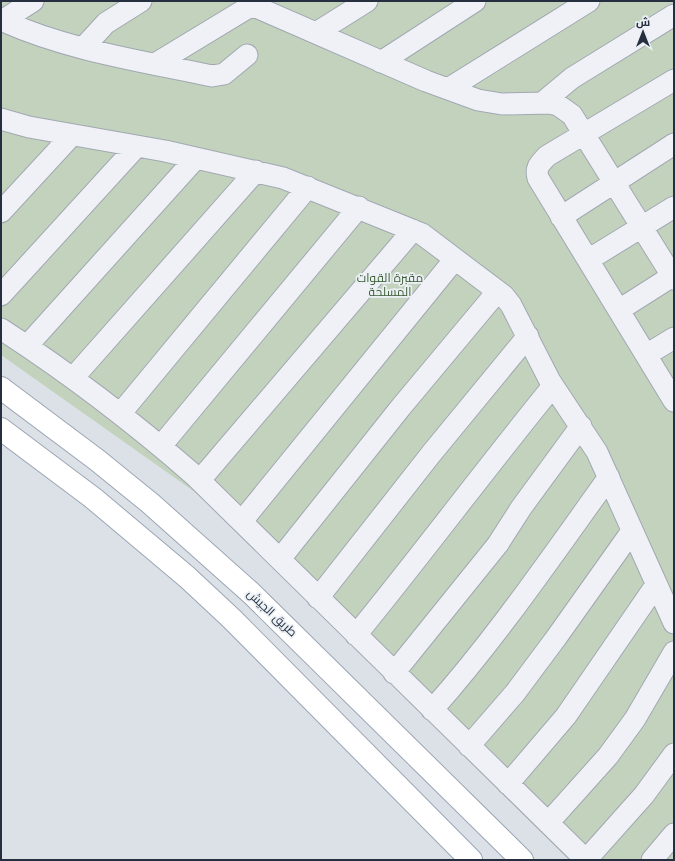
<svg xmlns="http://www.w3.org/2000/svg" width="675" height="861" font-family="'Noto Sans',Cairo,sans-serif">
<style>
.green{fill:#c3d2bd}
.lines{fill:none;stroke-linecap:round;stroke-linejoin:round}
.minor-casing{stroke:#a1a8b1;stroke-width:23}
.major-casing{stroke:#9ba5b4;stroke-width:24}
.minor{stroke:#eff1f6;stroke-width:21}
.major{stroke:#fff;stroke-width:22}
.labels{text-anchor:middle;stroke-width:3.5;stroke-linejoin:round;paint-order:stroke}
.park-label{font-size:12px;fill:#3a5b31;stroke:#ebf0f5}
.street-label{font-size:12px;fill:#252f3f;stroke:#ebf0f5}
</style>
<rect width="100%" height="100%" fill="#dce1e7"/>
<path class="green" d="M 1,1 L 674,1 L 674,860 L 569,860 L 202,497 L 1,355 Z"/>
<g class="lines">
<defs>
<path id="minor" d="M 248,1 L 256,7 L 426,81 L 478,100 L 502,104 L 550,103 L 558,105 L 572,115 L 674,279
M 1,20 C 67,50 141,61 212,76 L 224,74 L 247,55
M 2,21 L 33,1
M 316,33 L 367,1
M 84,47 L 106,23 L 141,1
M 381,62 L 475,1
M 155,64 L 259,1
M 674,80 L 547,156 C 540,164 535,167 538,178 L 674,401
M 448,89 L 589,1
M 542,103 L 572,78 L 674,15
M 1,119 L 29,127 L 165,151 L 283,178 L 422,234 L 504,296 L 511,305 L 550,381 L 597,452 L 674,623
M 1,212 L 72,135
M 561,217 L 674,144
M 588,260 L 674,207
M 1,295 L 137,146
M 619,310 L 674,275
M 1,329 C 69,373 133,422 194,475 L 586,860
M 27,346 L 196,158
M 646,355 L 674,338
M 73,378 L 256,171
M 120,414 L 308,187
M 161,446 L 359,207
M 200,480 L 413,230
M 242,521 L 455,259
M 280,559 L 401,407 L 497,292
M 318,598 L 431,454 L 528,336
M 356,635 C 423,553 486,468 553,386
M 394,673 L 498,544 L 521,508 L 581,426
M 432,710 C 497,637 552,556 609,477
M 469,746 L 515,693 L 556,638 L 632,531
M 508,784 L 566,716 L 656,585
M 548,823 L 608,756 L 635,719 L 674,652
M 586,860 L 644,795 L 674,754
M 652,860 L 674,834"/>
<path id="major" d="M 1,388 L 97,460 L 150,503 L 251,593 L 522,860
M 1,429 L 93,498 L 187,577 L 232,619 L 471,860"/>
</defs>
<use href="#minor" class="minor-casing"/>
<use href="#major" class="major-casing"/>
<use href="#minor" class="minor"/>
<use href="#major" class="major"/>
</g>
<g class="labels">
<g class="park-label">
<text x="390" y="282">مقبرة القوات<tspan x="390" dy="14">المسلحة</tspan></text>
</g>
<g class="street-label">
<text transform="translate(272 613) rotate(43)" y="4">طريق الجيش</text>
</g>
</g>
<rect width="675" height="861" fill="none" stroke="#252f3f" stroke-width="4"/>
<g transform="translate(643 32)" stroke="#ebf0f5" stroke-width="3" paint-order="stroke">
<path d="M0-3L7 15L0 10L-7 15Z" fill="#252f3f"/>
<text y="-6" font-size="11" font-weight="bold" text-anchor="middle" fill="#252f3f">ش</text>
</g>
</svg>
